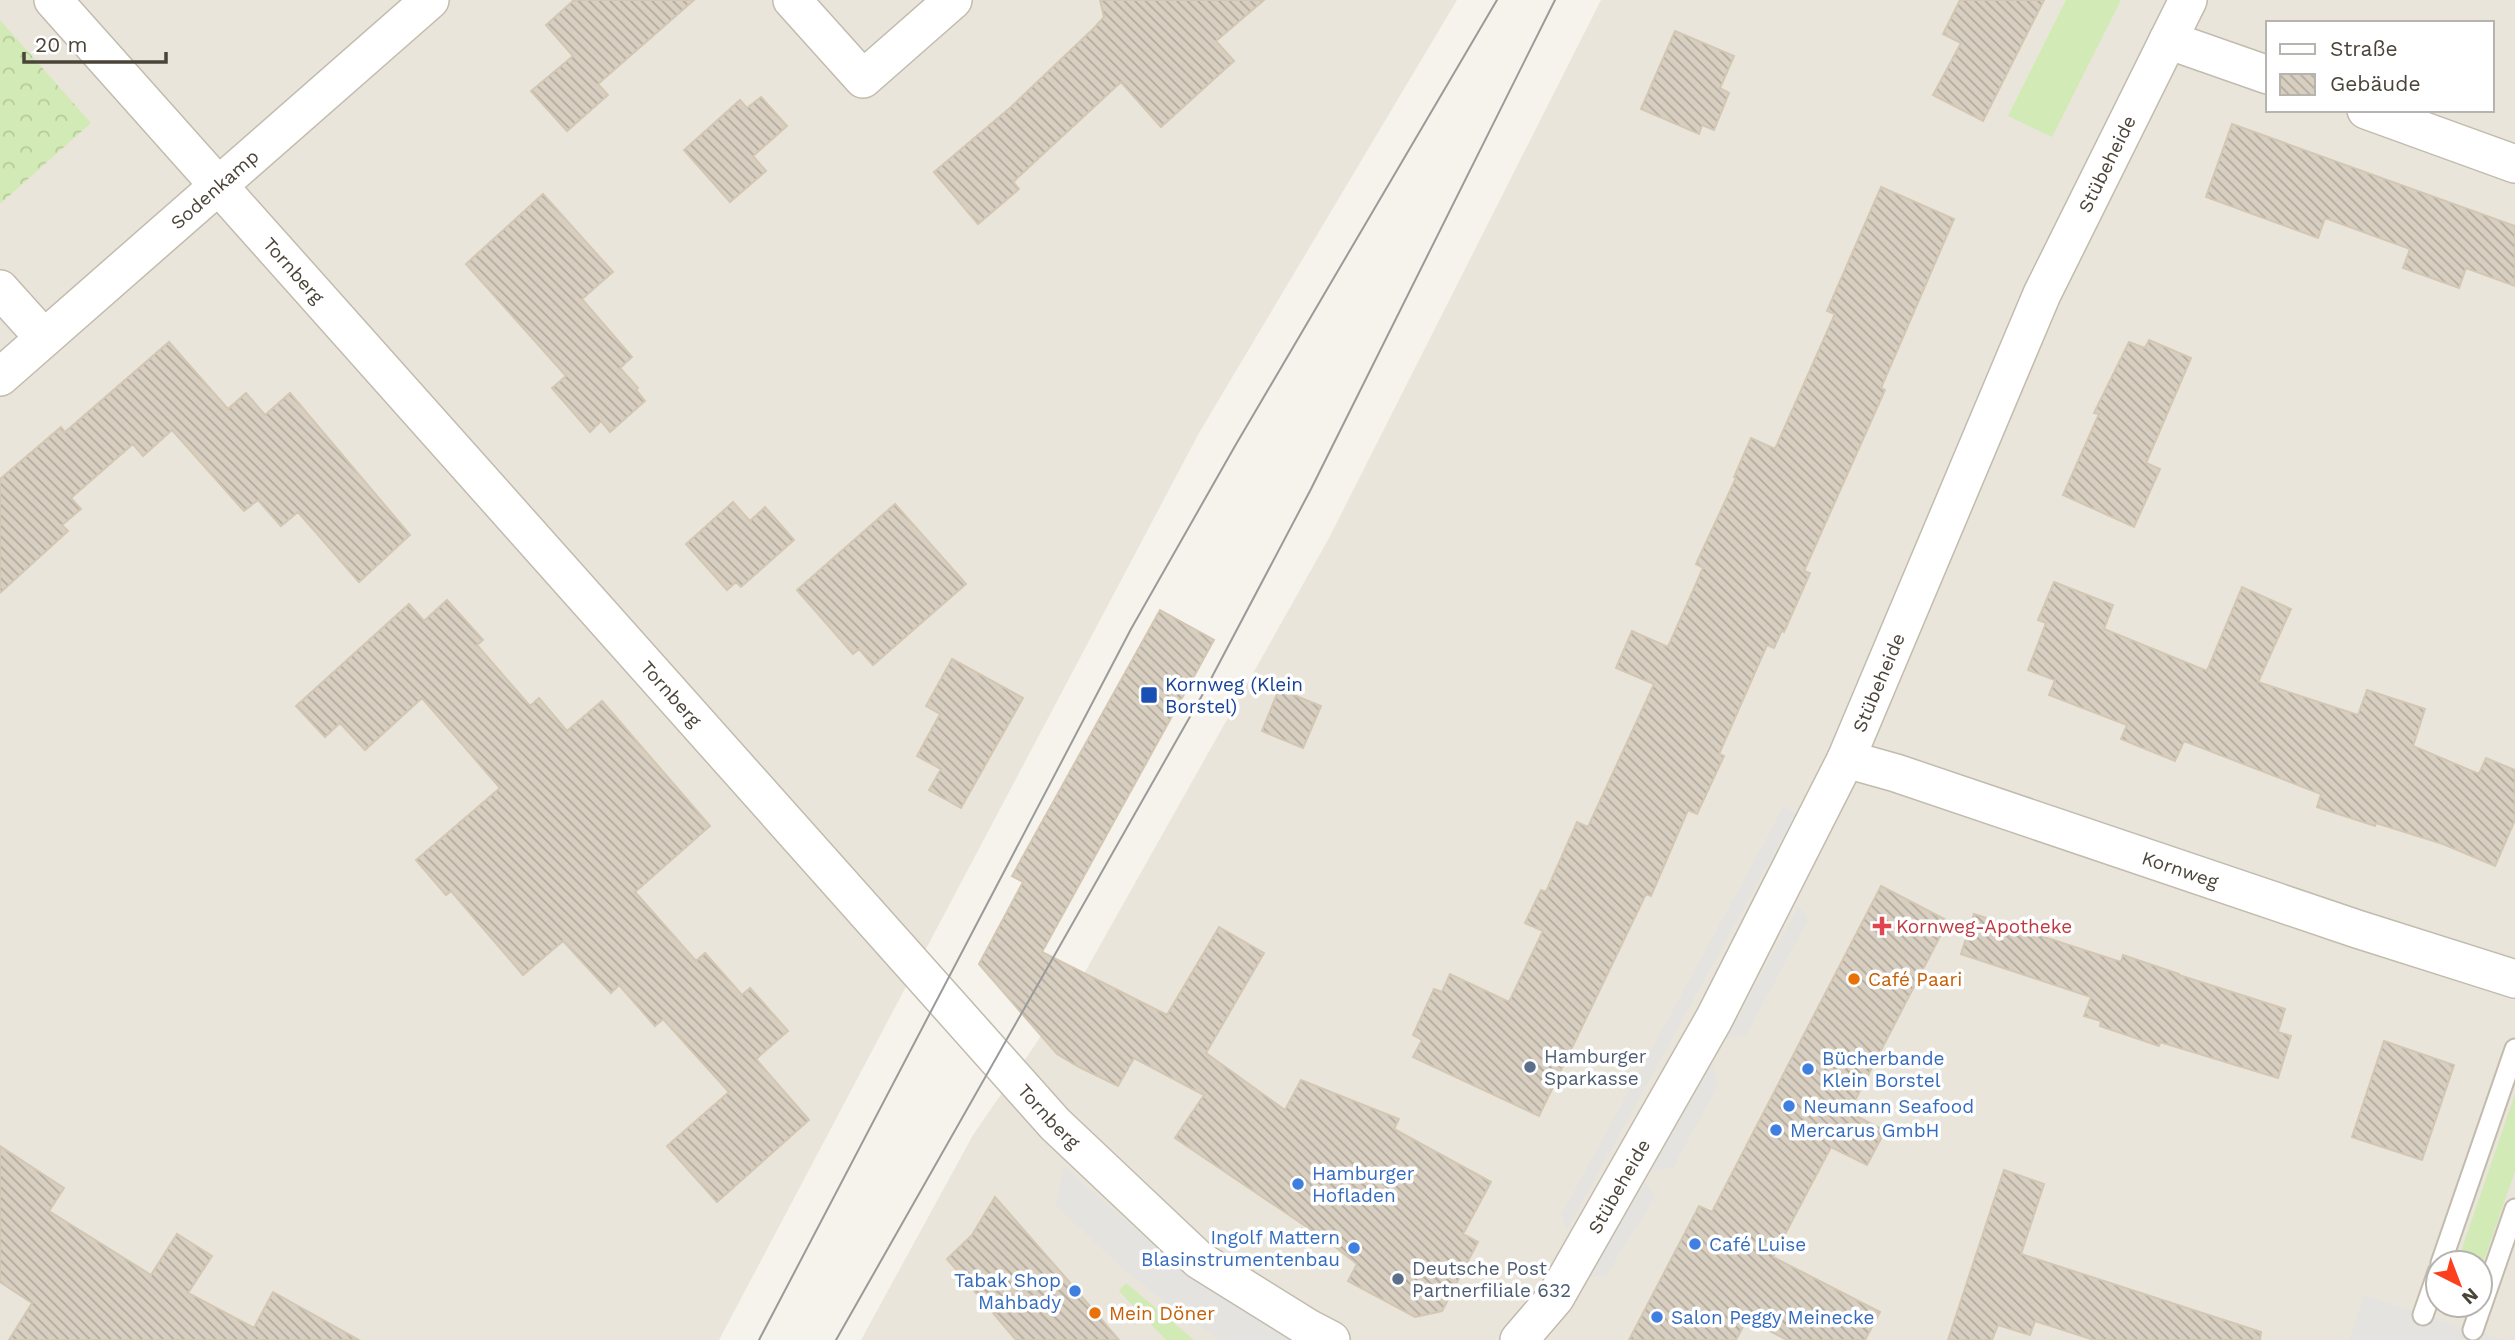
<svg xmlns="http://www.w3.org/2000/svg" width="2515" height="1340" font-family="'Work Sans',sans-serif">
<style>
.residential{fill:#eae5da;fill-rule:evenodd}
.grass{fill:#d2eab5}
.forest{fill:url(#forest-crowns)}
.parking{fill:#e5e3e0}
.building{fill:url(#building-back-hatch);stroke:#d3c7b4;stroke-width:2}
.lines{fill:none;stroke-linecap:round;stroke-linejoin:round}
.service-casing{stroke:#c2bbae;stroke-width:23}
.minor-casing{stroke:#c2bbae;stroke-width:40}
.service{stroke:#fff;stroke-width:19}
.minor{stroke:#fff;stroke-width:37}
.tram{stroke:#9a9a9a;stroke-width:2}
.transit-dot{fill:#1a4fb4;stroke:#fff;stroke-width:2.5}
.health-dot{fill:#e0444e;stroke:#fff;stroke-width:2.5}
.food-dot{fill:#e8710a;stroke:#fff;stroke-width:2.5}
.service-dot{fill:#5c6f8a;stroke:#fff;stroke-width:2.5}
.shop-dot{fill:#3f7fe0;stroke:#fff;stroke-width:2.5}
.labels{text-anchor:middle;stroke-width:7;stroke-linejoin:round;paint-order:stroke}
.street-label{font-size:19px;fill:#4b4439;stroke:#fff}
.transit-label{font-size:19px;fill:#164399;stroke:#fff;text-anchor:start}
.health-label{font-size:19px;fill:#be3a42;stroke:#fff;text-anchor:start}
.food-label{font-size:19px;fill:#c56008;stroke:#fff;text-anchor:start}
.service-label{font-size:19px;fill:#4e5e75;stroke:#fff;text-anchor:start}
.shop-label{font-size:19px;fill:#366cbe;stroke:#fff;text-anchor:start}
</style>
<defs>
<pattern id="forest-crowns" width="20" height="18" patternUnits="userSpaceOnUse" patternTransform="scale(1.75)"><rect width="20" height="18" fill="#d2eab5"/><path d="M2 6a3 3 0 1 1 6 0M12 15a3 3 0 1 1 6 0" fill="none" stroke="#b6ca9c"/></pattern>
<pattern id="building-back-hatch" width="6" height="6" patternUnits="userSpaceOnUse" patternTransform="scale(1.75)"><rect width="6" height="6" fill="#d8cfc1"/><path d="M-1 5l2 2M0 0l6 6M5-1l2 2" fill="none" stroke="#b1aa9e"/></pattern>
</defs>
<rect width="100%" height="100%" fill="#f6f3ec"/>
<path class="residential" d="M 0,0 L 1457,0 L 1199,433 L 719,1340 L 0,1340 Z
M 1601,0 L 2515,0 L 2515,1340 L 861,1340 L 973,1135 L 1085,972 L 1329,538 ZM 2268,23 L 2492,23 L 2492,110 L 2268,110 ZM 2438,1263 L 2480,1263 L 2480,1305 L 2438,1305 Z"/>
<path class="grass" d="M 2066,0 L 2121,0 L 2052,137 L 2008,116 Z
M 2515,1094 L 2515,1171 L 2480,1272 L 2480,1263 L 2457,1263 Z
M 1126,1283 L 1194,1340 L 1166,1340 L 1119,1291 Z"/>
<path class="forest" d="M 0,20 L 91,123 L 0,204 Z"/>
<path class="parking" d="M 1784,806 L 1796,813 L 1567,1230 L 1561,1215 Z
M 1799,906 L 1808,920 L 1747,1034 L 1726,1039 Z
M 1712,1063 L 1719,1084 L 1673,1168 L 1651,1171 Z
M 1064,1167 L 1190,1276 L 1295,1340 L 1220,1340 L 1175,1309 L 1122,1268 L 1055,1205 Z
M 1645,1182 L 1655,1197 L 1606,1276 L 1587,1277 Z
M 2364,1295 L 2503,1340 L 2349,1340 Z"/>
<path class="building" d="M 574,0 L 694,0 L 598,84 L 608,95 L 567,131 L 531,91 L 573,56 L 546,25 Z
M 1100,0 L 1264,0 L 1216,41 L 1234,61 L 1161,127 L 1121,82 L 1013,182 L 1019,189 L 978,224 L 934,172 L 1011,107 L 1094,28 L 1104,17 Z
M 1960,0 L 2044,0 L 1983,121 L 1933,95 L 1961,43 L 1943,34 Z
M 1675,31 L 1734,56 L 1720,88 L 1729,93 L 1714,130 L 1702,125 L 1699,134 L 1641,109 Z
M 761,97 L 787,126 L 753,156 L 766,171 L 730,202 L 684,150 L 740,100 L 747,108 Z
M 2232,124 L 2515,226 L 2515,286 L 2466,268 L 2459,288 L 2403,268 L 2410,249 L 2325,218 L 2318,238 L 2206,197 Z
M 1881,187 L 1954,219 L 1881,388 L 1885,390 L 1804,571 L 1810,573 L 1784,632 L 1782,630 L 1774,648 L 1767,645 L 1719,754 L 1724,756 L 1697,814 L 1688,810 L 1651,896 L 1646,894 L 1539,1116 L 1413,1057 L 1422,1040 L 1413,1035 L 1434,989 L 1442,992 L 1450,974 L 1509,1002 L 1543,931 L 1525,923 L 1541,890 L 1546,892 L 1577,822 L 1588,827 L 1654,684 L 1616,668 L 1632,631 L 1668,647 L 1703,568 L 1696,564 L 1736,478 L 1734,477 L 1751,438 L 1775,449 L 1835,314 L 1827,311 Z
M 543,194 L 613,272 L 582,299 L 632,357 L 620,368 L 638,388 L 636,390 L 645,401 L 610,432 L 601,421 L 590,432 L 552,388 L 566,376 L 466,264 Z
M 2149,340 L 2191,358 L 2146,463 L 2160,469 L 2134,527 L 2063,495 L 2099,414 L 2094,413 L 2129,342 L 2145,348 Z
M 169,342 L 228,409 L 246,393 L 265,415 L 290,393 L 410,535 L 359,582 L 298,512 L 281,526 L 258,500 L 244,511 L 172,430 L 143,456 L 133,444 L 71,498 L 81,509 L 62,525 L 68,531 L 0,593 L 0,479 L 61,427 L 65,432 Z
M 733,502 L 750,521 L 765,507 L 794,540 L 741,587 L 736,582 L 727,590 L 686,544 Z
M 895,504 L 966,584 L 873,665 L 859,649 L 853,654 L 797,590 Z
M 2054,582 L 2113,605 L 2104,629 L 2207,671 L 2242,587 L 2291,609 L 2258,682 L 2358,715 L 2367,690 L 2425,709 L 2413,746 L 2479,774 L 2486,758 L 2515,770 L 2515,820 L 2495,866 L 2443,844 L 2376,823 L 2375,826 L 2317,807 L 2321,794 L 2184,741 L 2175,761 L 2121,739 L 2127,725 L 2049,695 L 2055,680 L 2028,670 L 2046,623 L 2038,620 Z
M 447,600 L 483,640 L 477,645 L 530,706 L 539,698 L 567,731 L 602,701 L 710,826 L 635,892 L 696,961 L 705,953 L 742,995 L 750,988 L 788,1031 L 756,1059 L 809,1120 L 717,1202 L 667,1146 L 729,1092 L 663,1019 L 655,1026 L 619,985 L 611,993 L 563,941 L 523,975 L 451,891 L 446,895 L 416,860 L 500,788 L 422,698 L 365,750 L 340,723 L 325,737 L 296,706 L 409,604 L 424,621 Z
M 1160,610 L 1214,640 L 1042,952 L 1167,1015 L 1219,927 L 1264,953 L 1206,1053 L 1285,1110 L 1301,1080 L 1399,1119 L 1394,1129 L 1491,1182 L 1463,1234 L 1478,1242 L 1442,1311 L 1415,1317 L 1348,1281 L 1357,1264 L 1329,1242 L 1175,1138 L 1204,1095 L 1134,1058 L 1118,1086 L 1079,1067 L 1057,1054 L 979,964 L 1023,882 L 1012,876 Z
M 952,659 L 1023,698 L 961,808 L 929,790 L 941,769 L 917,756 L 940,714 L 926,706 Z
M 1279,689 L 1321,706 L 1303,748 L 1262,731 Z
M 1881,886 L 1948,921 L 1849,1112 L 1885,1131 L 1867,1165 L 1831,1147 L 1773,1257 L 1880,1312 L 1865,1340 L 1787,1340 L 1747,1319 L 1736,1340 L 1629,1340 L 1699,1206 L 1712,1212 Z
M 1974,914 L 2121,962 L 2123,955 L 2179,974 L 2179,975 L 2285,1009 L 2278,1032 L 2291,1036 L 2278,1078 L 2160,1042 L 2159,1046 L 2100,1026 L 2101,1021 L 2084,1016 L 2091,997 L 1961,954 Z
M 2384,1041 L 2454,1065 L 2422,1160 L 2352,1137 Z
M 0,1146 L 64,1188 L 49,1211 L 151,1275 L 177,1234 L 212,1256 L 188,1293 L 254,1328 L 273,1292 L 359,1340 L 9,1340 L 32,1303 L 0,1282 Z
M 2004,1170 L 2044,1184 L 2021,1254 L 2261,1332 L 2260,1340 L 2094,1340 L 2035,1321 L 2030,1335 L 1998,1325 L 1992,1340 L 1948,1340 Z
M 995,1197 L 1065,1277 L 1119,1340 L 1016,1340 L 947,1259 L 972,1235 Z"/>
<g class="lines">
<defs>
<path id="service" d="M 2441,1263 L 2515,1049
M 2423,1315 L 2438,1272
M 2473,1330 L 2515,1209"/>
<g id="minor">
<path id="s1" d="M 53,0 L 1055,1124 L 1199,1260 L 1308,1328 L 1331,1340"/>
<path d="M 792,0 L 863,79 L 953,0"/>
<path d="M 2168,40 L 2268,75"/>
<path d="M 2366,110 L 2515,164"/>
<path d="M 0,289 L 44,338"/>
<path id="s2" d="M 0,377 L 430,0"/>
<path id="s3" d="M 1846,759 L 1896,773 L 2357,929 L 2515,979"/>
<path id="s4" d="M 1519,1340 L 1555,1298 L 1714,1019 L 1846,759 L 2042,294 L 2188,0"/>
</g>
</defs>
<use href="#service" class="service-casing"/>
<use href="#minor" class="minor-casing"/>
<use href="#service" class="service"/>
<use href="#minor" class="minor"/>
<path class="tram" d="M 759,1340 L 1131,629 L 1235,446 L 1497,0
M 836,1340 L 1204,692 L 1311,489 L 1555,0"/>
</g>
<rect class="transit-dot" x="1140" y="686" width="18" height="18" rx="3.5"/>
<path class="health-dot" d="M1878.5 915.5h7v7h7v7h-7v7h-7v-7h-7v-7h7z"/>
<g class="food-dot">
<circle cx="1854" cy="979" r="7"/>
<circle cx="1095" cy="1313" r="7"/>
</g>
<g class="service-dot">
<circle cx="1530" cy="1067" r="7"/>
<circle cx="1398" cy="1279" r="7"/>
</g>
<g class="shop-dot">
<circle cx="1808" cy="1069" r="7"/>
<circle cx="1789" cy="1106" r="7"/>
<circle cx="1776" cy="1130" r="7"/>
<circle cx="1298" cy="1184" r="7"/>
<circle cx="1695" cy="1244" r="7"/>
<circle cx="1354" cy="1248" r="7"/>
<circle cx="1075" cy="1291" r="7"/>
<circle cx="1657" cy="1317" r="7"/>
</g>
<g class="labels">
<g class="street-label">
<text dy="7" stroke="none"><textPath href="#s4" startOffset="1318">Stübeheide</textPath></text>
<text dy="7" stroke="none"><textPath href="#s2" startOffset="285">Sodenkamp</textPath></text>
<text dy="7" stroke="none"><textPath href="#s1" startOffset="362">Tornberg</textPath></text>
<text dy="7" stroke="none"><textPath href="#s4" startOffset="751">Stübeheide</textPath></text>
<text dy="7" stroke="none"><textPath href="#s1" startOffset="929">Tornberg</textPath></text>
<text dy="7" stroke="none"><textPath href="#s3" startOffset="352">Kornweg</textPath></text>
<text dy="7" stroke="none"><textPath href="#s1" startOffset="1496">Tornberg</textPath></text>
<text dy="7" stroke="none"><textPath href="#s4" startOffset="184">Stübeheide</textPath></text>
</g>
<g class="transit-label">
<text x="1165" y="691">Kornweg (Klein<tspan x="1165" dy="22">Borstel)</tspan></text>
</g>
<g class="health-label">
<text x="1896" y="933">Kornweg-Apotheke</text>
</g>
<g class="food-label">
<text x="1868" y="986">Café Paari</text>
<text x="1109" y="1320">Mein Döner</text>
</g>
<g class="service-label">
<text x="1544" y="1063">Hamburger<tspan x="1544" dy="22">Sparkasse</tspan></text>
<text x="1412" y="1275">Deutsche Post<tspan x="1412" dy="22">Partnerfiliale 632</tspan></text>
</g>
<g class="shop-label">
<text x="1822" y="1065">Bücherbande<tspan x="1822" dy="22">Klein Borstel</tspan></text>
<text x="1803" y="1113">Neumann Seafood</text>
<text x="1790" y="1137">Mercarus GmbH</text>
<text x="1312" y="1180">Hamburger<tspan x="1312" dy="22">Hofladen</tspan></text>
<text x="1340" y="1244" text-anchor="end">Ingolf Mattern<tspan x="1340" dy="22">Blasinstrumentenbau</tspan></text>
<text x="1709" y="1251">Café Luise</text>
<text x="1061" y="1287" text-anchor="end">Tabak Shop<tspan x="1061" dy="22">Mahbady</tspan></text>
<text x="1671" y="1324">Salon Peggy Meinecke</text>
</g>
</g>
<rect x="2266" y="21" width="228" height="91" fill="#ffffff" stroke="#b7b4b0" stroke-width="2"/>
<rect x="2280" y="44" width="35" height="10" fill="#ffffff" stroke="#b7b4b0" stroke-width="2"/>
<text x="2330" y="56" font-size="21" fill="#4b4439">Straße</text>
<rect x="2280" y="74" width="35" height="21" fill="url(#building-back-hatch)" stroke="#b7b4b0" stroke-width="2"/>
<text x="2330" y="91" font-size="21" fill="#4b4439">Gebäude</text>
<g transform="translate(2459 1284) rotate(138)"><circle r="33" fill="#ffffff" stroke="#b7b4b0" stroke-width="2"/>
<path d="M0-5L12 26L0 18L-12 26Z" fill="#fc3f1d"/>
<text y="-10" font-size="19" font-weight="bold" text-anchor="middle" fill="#4b4439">N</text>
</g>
<path d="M24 52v10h142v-10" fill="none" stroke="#4b4439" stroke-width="3.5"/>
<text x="35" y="52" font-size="21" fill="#4b4439" stroke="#ffffff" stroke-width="5" paint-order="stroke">20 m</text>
</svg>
